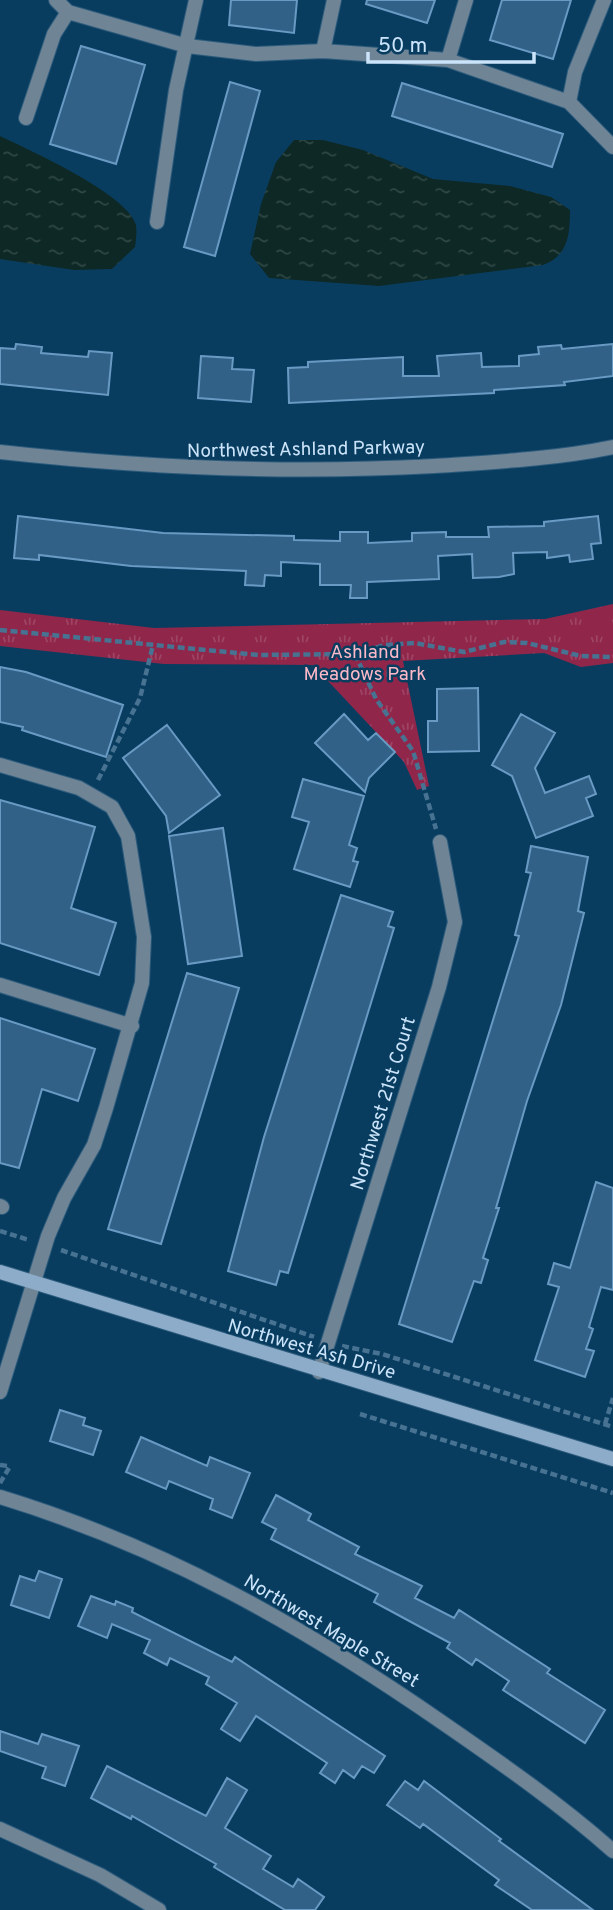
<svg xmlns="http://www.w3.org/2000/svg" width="613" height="1910" font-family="Overpass,sans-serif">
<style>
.grass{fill:url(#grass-tufts)}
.water{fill:url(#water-ripples)}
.building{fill:#316186;stroke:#699ac3;stroke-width:2}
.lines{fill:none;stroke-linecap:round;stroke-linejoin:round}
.street-casing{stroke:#2c5b7c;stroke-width:16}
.secondary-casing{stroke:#2c5b7c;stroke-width:16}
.path{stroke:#477291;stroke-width:4.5;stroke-dasharray:7 3.5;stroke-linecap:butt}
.street{stroke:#6f8495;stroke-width:14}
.secondary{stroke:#8cacc9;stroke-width:14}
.labels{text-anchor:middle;stroke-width:5;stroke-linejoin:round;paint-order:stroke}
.street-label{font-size:19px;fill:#cbe4fa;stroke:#093d60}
.park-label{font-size:19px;fill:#fcb9c7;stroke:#093d60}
</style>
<defs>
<pattern id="grass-tufts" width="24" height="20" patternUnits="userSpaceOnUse" patternTransform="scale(1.75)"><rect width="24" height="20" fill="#90264a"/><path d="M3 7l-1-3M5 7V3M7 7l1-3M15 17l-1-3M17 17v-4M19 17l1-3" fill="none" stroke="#9e4565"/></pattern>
<pattern id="water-ripples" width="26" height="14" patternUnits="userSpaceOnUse" patternTransform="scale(1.75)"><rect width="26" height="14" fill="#0d2825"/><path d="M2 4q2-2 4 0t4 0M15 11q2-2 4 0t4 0" fill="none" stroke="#2f4746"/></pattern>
</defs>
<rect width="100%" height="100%" fill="#093d60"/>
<path class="grass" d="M 613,604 L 613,663 L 581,667 L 544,653 L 403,661 L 429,786 L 417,790 L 404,762 L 313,665 L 164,664 L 0,646 L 0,610 L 154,628 L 545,619 Z"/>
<path class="water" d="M 0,136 C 29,150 128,194 136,225 C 137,231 136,241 135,247 L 112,269 L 74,270 L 0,259 Z
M 294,140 L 323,140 L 363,150 L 433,179 L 510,186 L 551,197 L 570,210 C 570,235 568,256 543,265 L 379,286 L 269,278 L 250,254 L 261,204 L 276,162 Z"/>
<path class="building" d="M 231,0 L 297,0 L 294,33 L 229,25 Z
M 367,0 L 435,0 L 427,23 L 366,4 Z
M 502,0 L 571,0 L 553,59 L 490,40 Z
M 81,46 L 145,65 L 116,164 L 50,144 Z
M 230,82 L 260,91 L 215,256 L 184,247 Z
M 402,83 L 563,134 L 552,167 L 392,116 Z
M 16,344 L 42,347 L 41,353 L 88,357 L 89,351 L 112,353 L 108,395 L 0,384 L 0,348 L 15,349 Z
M 613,344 L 613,376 L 564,382 L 565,385 L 494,390 L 494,393 L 289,403 L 288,368 L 308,367 L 308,362 L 403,357 L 403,376 L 439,376 L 437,356 L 481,353 L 482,367 L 519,366 L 519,356 L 539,354 L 538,347 L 561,345 L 562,349 Z
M 201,356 L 233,358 L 232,369 L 254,370 L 251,402 L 198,398 Z
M 18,516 L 163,533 L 294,536 L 294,540 L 340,541 L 340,532 L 368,532 L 368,543 L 412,541 L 412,533 L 446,532 L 446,537 L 489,537 L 488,527 L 544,526 L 544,522 L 598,516 L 601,543 L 591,544 L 593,559 L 570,562 L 569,555 L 547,558 L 547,552 L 513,553 L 514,574 L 499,577 L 473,578 L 472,554 L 438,556 L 439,579 L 367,582 L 367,598 L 350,598 L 351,585 L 320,585 L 320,564 L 281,562 L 281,576 L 265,575 L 264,586 L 245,585 L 246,571 L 131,566 L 39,555 L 39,560 L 14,558 Z
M 0,667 L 26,672 L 123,705 L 106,757 L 22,730 L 23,727 L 0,722 Z
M 478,688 L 479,751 L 428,752 L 428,721 L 437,721 L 437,689 Z
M 344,714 L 368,740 L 376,733 L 395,752 L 369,778 L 365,792 L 315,743 Z
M 521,714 L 555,733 L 535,768 L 545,793 L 589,776 L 596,794 L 586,798 L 593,816 L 536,838 L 512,776 L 492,765 Z
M 167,725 L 220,795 L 169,833 L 166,816 L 123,758 Z
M 303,779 L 364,796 L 349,845 L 357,848 L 353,861 L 358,862 L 350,887 L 294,869 L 309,822 L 292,817 Z
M 0,800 L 95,827 L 71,908 L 116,923 L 99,975 L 0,943 Z
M 223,828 L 242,956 L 188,964 L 169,836 Z
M 531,846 L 588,857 L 578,911 L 584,913 L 561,1005 L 527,1101 L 496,1208 L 499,1208 L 483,1258 L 488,1260 L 481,1283 L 474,1281 L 452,1342 L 399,1324 L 519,936 L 515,935 L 531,873 L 526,872 Z
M 341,895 L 393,912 L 388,926 L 394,928 L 288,1273 L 280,1271 L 276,1285 L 228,1271 L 264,1137 Z
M 187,973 L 239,988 L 161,1244 L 108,1229 Z
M 0,1018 L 95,1049 L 78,1101 L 42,1089 L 19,1168 L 0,1163 Z
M 596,1182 L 613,1188 L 613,1290 L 601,1287 L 589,1327 L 593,1329 L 586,1349 L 594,1351 L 585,1377 L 535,1360 L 559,1287 L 548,1284 L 554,1263 L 570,1268 Z
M 60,1410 L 85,1418 L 83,1425 L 101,1431 L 93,1455 L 50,1441 Z
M 141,1437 L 207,1466 L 210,1457 L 250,1473 L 232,1518 L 210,1509 L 213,1499 L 169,1481 L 166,1489 L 126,1472 Z
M 276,1495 L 311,1514 L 308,1520 L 359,1547 L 355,1554 L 422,1586 L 415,1598 L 454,1618 L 459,1610 L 550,1669 L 547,1673 L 605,1710 L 585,1743 L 503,1690 L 509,1681 L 476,1659 L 472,1665 L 447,1648 L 450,1643 L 374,1602 L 378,1594 L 271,1539 L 276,1529 L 262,1522 Z
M 39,1571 L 62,1579 L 49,1618 L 11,1605 L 20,1576 L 35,1581 Z
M 91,1596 L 115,1605 L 116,1601 L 133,1608 L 132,1612 L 232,1662 L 235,1657 L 385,1756 L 374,1773 L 362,1766 L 354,1778 L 343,1770 L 335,1783 L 320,1773 L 327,1763 L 256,1716 L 240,1741 L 221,1729 L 237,1703 L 206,1684 L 209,1677 L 170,1658 L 167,1665 L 144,1653 L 150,1640 L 112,1624 L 107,1638 L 78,1626 Z
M 0,1731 L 38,1744 L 42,1734 L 79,1746 L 65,1786 L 42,1778 L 46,1767 L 0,1751 Z
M 107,1766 L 206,1816 L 227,1778 L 247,1790 L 225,1828 L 271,1856 L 263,1869 L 293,1887 L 298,1879 L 324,1897 L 315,1910 L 285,1910 L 214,1867 L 216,1864 L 132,1816 L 131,1819 L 91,1798 Z
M 405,1781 L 418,1790 L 424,1781 L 501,1839 L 499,1841 L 593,1910 L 532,1910 L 495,1885 L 499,1880 L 423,1824 L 420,1828 L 387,1805 Z"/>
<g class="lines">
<defs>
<path id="street" d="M 56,0 L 68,12 L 187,46 L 256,54 L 323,51 L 448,60 L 569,102 L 613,147
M 323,51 L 334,0
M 448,60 L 466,0
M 569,102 L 575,72 L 604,0
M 26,118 L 54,34 L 68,12
M 157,222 L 176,90 L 196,0
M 0,452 C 145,468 288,474 434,466 C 493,462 555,459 613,447
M 0,765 L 79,788 L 112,807 L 128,836 L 144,937 L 142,983 L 106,1108 L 94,1145 L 64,1198 L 48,1236 L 0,1392
M 0,985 L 132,1026
M 0,1206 L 2,1207
M 319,1372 L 439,987 L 455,922 L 440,842
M 0,1497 C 164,1547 303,1626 443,1723 C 501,1763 560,1804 613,1851
M 0,1829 L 100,1875 L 159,1910"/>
<path id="secondary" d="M 0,1272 L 613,1459"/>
</defs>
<use href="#street" class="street-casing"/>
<use href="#secondary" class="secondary-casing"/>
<path class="path" d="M 0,630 L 258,655 L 355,654 L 385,645 L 415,643 L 464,652 L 504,642 L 527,643 L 581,656 L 613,657
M 355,654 L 376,699 L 413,751 L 436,829
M 98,780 L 140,698 L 153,645
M 0,1231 L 29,1240
M 61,1250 L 314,1337
M 342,1346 L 382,1354 L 613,1427
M 360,1414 L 613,1493
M 605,1424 L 613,1398
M 0,1465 L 8,1466
M 0,1483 L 9,1468"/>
<use href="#street" class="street"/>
<use href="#secondary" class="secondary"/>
</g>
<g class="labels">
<g class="street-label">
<text transform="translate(306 448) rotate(-1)" y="7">Northwest Ashland Parkway</text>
<text transform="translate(382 1103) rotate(-73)" y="7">Northwest 21st Court</text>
<text transform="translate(312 1348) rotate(16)" y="7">Northwest Ash Drive</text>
<text transform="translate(332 1630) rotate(31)" y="7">Northwest Maple Street</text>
</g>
<g class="park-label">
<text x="365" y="658">Ashland<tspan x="365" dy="22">Meadows Park</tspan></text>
</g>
</g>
<path d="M368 52v10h166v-10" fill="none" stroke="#cbe4fa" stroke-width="3.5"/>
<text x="378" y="52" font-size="21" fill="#cbe4fa" stroke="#093d60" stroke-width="5" paint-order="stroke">50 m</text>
</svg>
